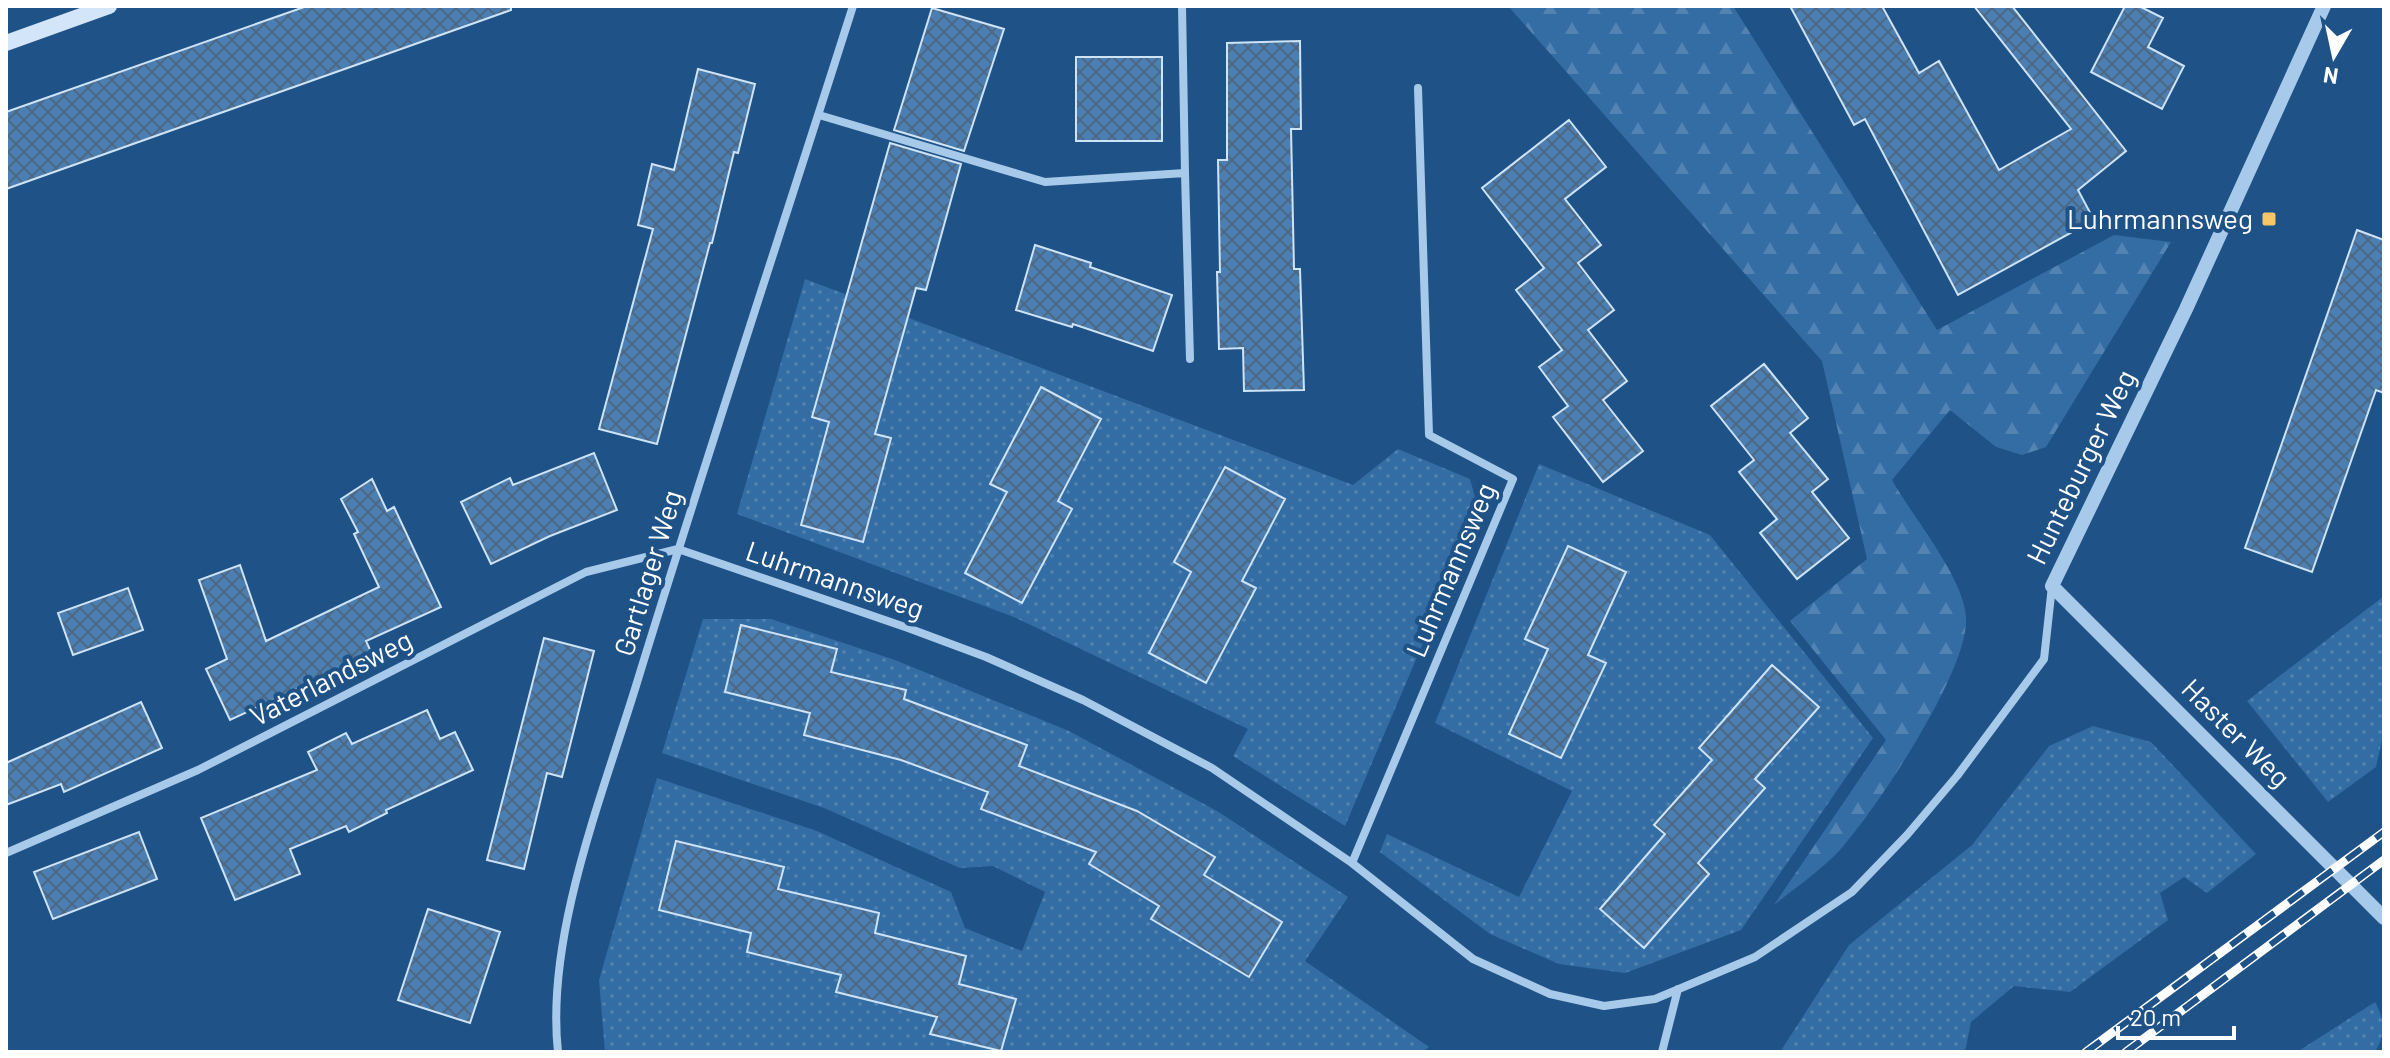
<svg xmlns="http://www.w3.org/2000/svg" width="2390" height="1058" font-family="Barlow,sans-serif">
<style>
.grass{fill:url(#grass-dots)}
.forest{fill:url(#forest-firs)}
.building{fill:url(#building-cross-hatch);stroke:#cde3f8;stroke-width:2}
.lines{fill:none;stroke-linecap:round;stroke-linejoin:round}
.minor{stroke:#a8caea;stroke-width:8}
.tertiary{stroke:#a8caea;stroke-width:14}
.secondary{stroke:#d3e5f8;stroke-width:16}
.rail-casing{stroke:#fff;stroke-width:9}
.rail{stroke:#1f5286;stroke-width:6;stroke-dasharray:18;stroke-linecap:butt}
.poi-dot{fill:#f8c668;stroke:#1f5286;stroke-width:3}
.labels{text-anchor:middle;stroke-width:8;stroke-linejoin:round;paint-order:stroke}
.poi-label{font-size:28px;fill:#fff;stroke:#1f5286;text-anchor:end}
.street-label{font-size:28px;fill:#fff;stroke:#1f5286}
</style>
<defs>
<pattern id="grass-dots" width="8" height="8" patternUnits="userSpaceOnUse" patternTransform="scale(2)"><rect width="8" height="8" fill="#336da4"/><path d="M2 2h.1M6 6h.1" fill="none" stroke="#5283b2" stroke-width="1.8" stroke-linecap="round"/></pattern>
<pattern id="forest-firs" width="22" height="20" patternUnits="userSpaceOnUse" patternTransform="scale(2)"><rect width="22" height="20" fill="#336da4"/><path d="M5 1l3.5 6h-7zM16 11l3.5 6h-7z" fill="#5283b2"/></pattern>
<pattern id="building-cross-hatch" width="8" height="8" patternUnits="userSpaceOnUse" patternTransform="scale(2)"><rect width="8" height="8" fill="#4c7fb1"/><path d="M0 0l8 8M0 8l8-8" fill="none" stroke="#4c6884"/></pattern>
</defs>
<rect width="100%" height="100%" fill="#1f5286"/>
<path class="grass" d="M 805,279 L 1353,485 L 1398,449 L 1470,479 L 1479,512 L 1345,826 L 1233,756 L 1248,729 L 1014,617 L 737,514 Z
M 1539,464 L 1710,535 L 1873,738 L 1741,930 L 1625,973 L 1559,964 L 1490,934 L 1380,852 L 1387,834 L 1519,897 L 1572,791 L 1435,723 Z
M 2384,596 L 2384,731 L 2376,767 L 2328,802 L 2247,701 Z
M 703,619 L 771,619 L 895,660 L 1069,731 L 1217,811 L 1348,897 L 1305,961 L 1429,1047 L 1423,1052 L 605,1052 L 599,980 L 657,778 L 817,831 L 951,892 L 965,928 L 1022,951 L 1045,892 L 993,866 L 960,868 L 824,808 L 662,753 Z
M 2093,726 L 2151,742 L 2256,854 L 2207,893 L 2184,877 L 2160,893 L 2168,920 L 2070,992 L 2014,986 L 1971,1022 L 1965,1052 L 1780,1052 L 1849,945 L 1972,845 L 2049,746 Z
M 2375,1002 C 2385,1020 2386,1034 2375,1052 L 2297,1052 Z"/>
<path class="forest" d="M 1508,6 L 1733,6 L 1937,330 L 2114,235 L 2171,242 L 2046,447 L 2022,455 L 1996,447 L 1950,410 L 1892,480 C 1912,516 1965,579 1966,618 C 1969,671 1875,811 1839,851 C 1820,871 1795,888 1774,905 L 1886,740 L 1790,621 L 1867,559 L 1822,361 Z"/>
<path class="building" d="M 307,6 L 511,6 L 511,10 L 6,189 L 6,112 Z
M 1790,6 L 1882,6 L 1919,73 L 1939,61 L 1999,170 L 2071,129 L 1974,6 L 2012,6 L 2126,151 L 2078,190 L 2094,220 L 1958,295 L 1865,119 L 1854,125 Z
M 2125,6 L 2139,6 L 2163,18 L 2148,47 L 2184,66 L 2162,109 L 2091,72 Z
M 932,8 L 1004,29 L 964,151 L 894,130 Z
M 1300,41 L 1301,129 L 1291,129 L 1294,269 L 1300,269 L 1304,390 L 1244,391 L 1243,348 L 1219,349 L 1217,272 L 1220,272 L 1218,160 L 1227,160 L 1227,43 Z
M 1076,57 L 1162,57 L 1162,141 L 1076,141 Z
M 698,69 L 755,84 L 738,153 L 734,152 L 712,243 L 710,243 L 657,444 L 599,429 L 653,229 L 638,225 L 652,164 L 674,170 Z
M 1569,120 L 1606,167 L 1565,199 L 1601,245 L 1578,263 L 1614,310 L 1588,330 L 1627,381 L 1603,400 L 1643,451 L 1603,482 L 1553,417 L 1568,406 L 1539,367 L 1562,350 L 1516,290 L 1544,268 L 1482,188 Z
M 890,143 L 961,164 L 926,290 L 916,288 L 875,434 L 891,438 L 863,542 L 801,525 L 829,422 L 812,417 Z
M 2357,230 L 2384,240 L 2384,393 L 2376,390 L 2312,572 L 2245,548 Z
M 1035,245 L 1091,263 L 1090,267 L 1172,295 L 1153,351 L 1073,324 L 1072,327 L 1016,310 Z
M 1764,364 L 1808,418 L 1790,433 L 1828,479 L 1812,492 L 1849,538 L 1797,579 L 1760,533 L 1777,519 L 1739,472 L 1754,460 L 1711,406 Z
M 1041,387 L 1101,419 L 1058,501 L 1072,509 L 1022,603 L 965,573 L 1007,492 L 990,484 Z
M 594,453 L 617,510 L 550,536 L 491,564 L 461,502 L 510,478 L 513,485 Z
M 1225,467 L 1285,499 L 1242,581 L 1256,588 L 1206,683 L 1149,653 L 1191,572 L 1174,562 Z
M 372,479 L 387,511 L 394,507 L 441,607 L 366,641 L 372,654 L 230,720 L 206,669 L 227,659 L 199,580 L 240,565 L 266,641 L 379,587 L 354,534 L 358,532 L 341,499 Z
M 1568,546 L 1626,572 L 1588,655 L 1606,663 L 1561,758 L 1509,734 L 1548,649 L 1525,639 Z
M 128,588 L 143,630 L 73,655 L 58,613 Z
M 741,625 L 837,649 L 831,672 L 906,690 L 904,699 L 1027,745 L 1019,766 L 1137,811 L 1215,857 L 1204,875 L 1282,922 L 1249,977 L 1151,919 L 1159,906 L 1089,864 L 1096,852 L 981,809 L 988,792 L 901,760 L 804,735 L 810,713 L 725,692 Z
M 544,638 L 594,651 L 562,777 L 547,773 L 524,869 L 487,860 Z
M 1772,665 L 1819,707 L 1755,779 L 1765,788 L 1698,863 L 1709,874 L 1644,948 L 1600,909 L 1665,834 L 1654,825 L 1712,760 L 1699,748 Z
M 141,702 L 162,748 L 64,792 L 61,784 L 6,805 L 6,763 Z
M 427,710 L 440,739 L 455,732 L 473,770 L 386,810 L 387,813 L 349,832 L 346,826 L 290,849 L 300,874 L 235,900 L 201,818 L 317,770 L 308,752 L 346,733 L 352,744 Z
M 139,832 L 157,879 L 53,919 L 34,872 Z
M 676,841 L 784,867 L 778,889 L 879,913 L 875,933 L 966,956 L 959,984 L 1016,999 L 1001,1051 L 930,1034 L 937,1017 L 836,992 L 841,975 L 747,952 L 751,933 L 659,910 Z
M 428,909 L 500,932 L 470,1023 L 398,1000 Z"/>
<g class="lines">
<path class="minor" d="M 819,115 L 1045,182 L 1185,173 L 1182,6
M 1185,173 L 1190,359
M 6,853 L 198,770 L 586,572 L 678,549 L 908,628 L 986,657 L 1083,700 L 1212,768 L 1352,863 L 1473,959 L 1550,994 L 1604,1006 L 1655,999 L 1755,957 L 1852,892 L 1907,835 L 1957,776 L 2044,659 L 2052,586
M 1352,863 L 1513,479 L 1429,435 L 1418,88
M 558,1052 C 545,934 605,789 639,676 C 708,452 782,229 853,6
M 1662,1052 L 1678,989"/>
<path class="tertiary" d="M 2324,6 L 2186,309 L 2052,586 L 2384,918"/>
<path class="secondary" d="M 6,43 L 109,6"/>
<defs>
<path id="rail" d="M 2086,1052 L 2384,832
M 2126,1052 L 2384,860"/>
</defs>
<use href="#rail" class="rail-casing"/>
<use href="#rail" class="rail"/>
</g>
<rect class="poi-dot" x="2261" y="211" width="16" height="16" rx="4"/>
<g class="labels">
<g class="poi-label">
<text x="2253" y="229">Luhrmannsweg</text>
</g>
<g class="street-label">
<text transform="translate(2081 467) rotate(-64)" y="10">Hunteburger Weg</text>
<text transform="translate(1451 570) rotate(-67)" y="10">Luhrmannsweg</text>
<text transform="translate(648 573) rotate(-73)" y="10">Gartlager Weg</text>
<text transform="translate(835 580) rotate(19)" y="10">Luhrmannsweg</text>
<text transform="translate(331 678) rotate(-27)" y="10">Vaterlandsweg</text>
<text transform="translate(2236 733) rotate(45)" y="10">Haster Weg</text>
</g>
</g>
<rect width="2390" height="1058" fill="none" stroke="#ffffff" stroke-width="16"/>
<g transform="translate(2334 56) rotate(189)" stroke="#1f5286" stroke-width="6" paint-order="stroke">
<path d="M0-6L14 30L0 20L-14 30Z" fill="#ffffff"/>
<text y="-12" font-size="22" font-weight="bold" text-anchor="middle" fill="#ffffff">N</text>
</g>
<path d="M2118 1026v12h116v-12" fill="none" stroke="#ffffff" stroke-width="4"/>
<text x="2130" y="1026" font-size="24" fill="#ffffff" stroke="#1f5286" stroke-width="6" paint-order="stroke">20 m</text>
</svg>
